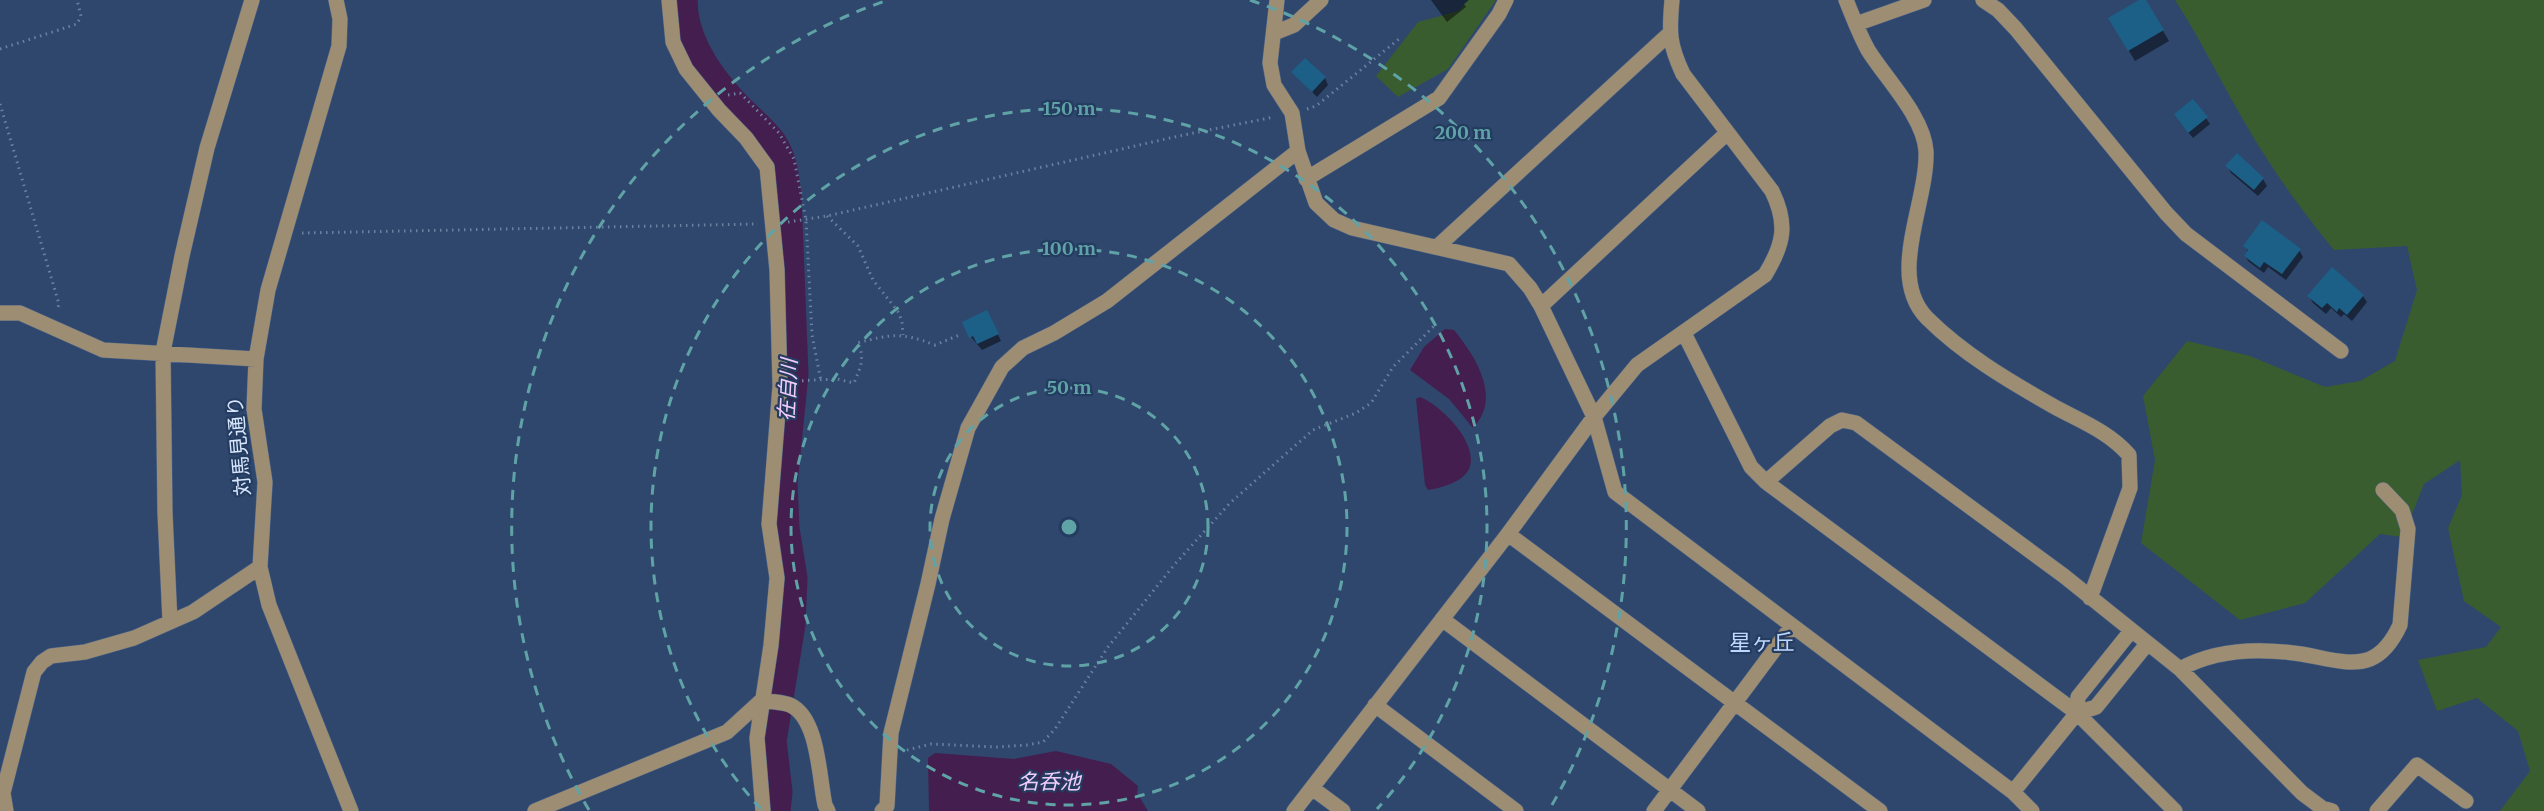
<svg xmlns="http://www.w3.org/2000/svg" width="2544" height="811" font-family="Merriweather,'Noto Sans JP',serif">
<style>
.green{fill:#3a5d30}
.water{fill:#441e4e}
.shadow{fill:#0007}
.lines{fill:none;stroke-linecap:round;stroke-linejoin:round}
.river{stroke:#441e4e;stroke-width:33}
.building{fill:#1c6088}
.minor-casing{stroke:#4d6487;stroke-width:16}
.path{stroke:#6c81a2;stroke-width:3;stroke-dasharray:1.5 4.5;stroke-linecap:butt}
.minor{stroke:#9d8d73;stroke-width:15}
.ring{fill:none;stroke:#5fa3a7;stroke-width:3;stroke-dasharray:10 8}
.labels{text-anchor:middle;stroke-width:4.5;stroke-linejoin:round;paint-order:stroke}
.street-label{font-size:20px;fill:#d7e6fd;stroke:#253c61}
.water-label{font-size:21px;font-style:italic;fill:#f2cdfb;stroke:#253c61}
.quarter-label{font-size:22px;fill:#bfd7fb;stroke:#253c61}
.centre{fill:#5fa3a7;stroke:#253c61;stroke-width:3}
.ring-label{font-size:18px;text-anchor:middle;font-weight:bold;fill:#5fa3a7;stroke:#253c61;stroke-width:4.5;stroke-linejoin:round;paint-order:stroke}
</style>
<rect width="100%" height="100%" fill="#2f476d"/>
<path class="green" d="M 1468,0 L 1496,0 L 1448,69 L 1398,97 L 1376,76 L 1418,22 L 1459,11 Z
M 2175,0 L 2544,0 L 2544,811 L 2500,811 L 2530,771 L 2518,731 L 2477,698 L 2437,711 L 2418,660 L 2486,647 L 2501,627 L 2464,601 L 2448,528 L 2462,495 L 2460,460 L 2424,484 L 2403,537 L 2380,534 L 2305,603 L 2240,620 L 2141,543 L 2155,460 L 2143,396 L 2187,341 L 2250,356 L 2325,387 L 2360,381 L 2395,361 L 2417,290 L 2407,246 L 2334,250 C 2301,210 2271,168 2245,123 C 2221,82 2201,40 2175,0 Z"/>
<path class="water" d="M 1445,329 L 1454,330 C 1476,357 1502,398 1473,428 L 1449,399 L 1410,370 L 1424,347 Z
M 1420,397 C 1441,405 1480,444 1469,469 C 1463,482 1441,488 1428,490 L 1425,485 L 1416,399 Z
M 1056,751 L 1111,764 L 1138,786 L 1137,793 L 1148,811 L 929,811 L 928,758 L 935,753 L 1014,759 Z"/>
<path class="shadow" d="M 1431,0 L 1430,0 L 1469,0 L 1464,4 L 1466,7 L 1447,22 Z
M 2142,0 L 2145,0 L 2169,41 L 2135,61 L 2110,19 Z
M 1293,72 L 1325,78 L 1328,85 L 1317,97 Z
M 2206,118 L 2210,124 L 2193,138 L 2179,121 Z
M 2227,166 L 2263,179 L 2267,186 L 2258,196 L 2231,173 Z
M 2245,246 L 2299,250 L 2303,257 L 2286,280 L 2268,267 L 2264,273 L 2249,262 L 2245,256 L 2248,252 Z
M 2309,296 L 2363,296 L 2367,302 L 2352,321 L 2344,314 L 2341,317 L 2331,308 L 2326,314 L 2313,303 Z
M 991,319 L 1001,341 L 982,350 L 971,337 Z"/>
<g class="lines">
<path class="river" d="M 681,0 C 681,39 705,75 731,103 C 743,117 759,128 770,143 C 781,158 783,179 785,196 L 792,374 L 781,483 L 783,529 L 791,578 L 789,624 L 770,741 L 776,792 L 774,811"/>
</g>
<path class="building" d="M 2139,0 L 2146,0 L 2164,30 L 2128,51 L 2108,18 Z
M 1305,58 L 1326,77 L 1312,92 L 1291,72 Z
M 2193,99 L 2208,117 L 2188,133 L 2174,114 Z
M 2237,153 L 2264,178 L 2254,190 L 2225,166 Z
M 2262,220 L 2301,249 L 2282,274 L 2264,262 L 2260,268 L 2244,256 L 2248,250 L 2243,246 Z
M 2332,267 L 2364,295 L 2347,315 L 2339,308 L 2337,312 L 2327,303 L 2322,308 L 2307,296 Z
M 987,310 L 999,334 L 977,344 L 973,336 L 969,338 L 962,322 Z"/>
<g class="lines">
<defs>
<path id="minor" d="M 336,0 L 340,19 L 339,46 L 268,290 L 256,359 L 254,409 L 265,482 L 260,567 L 269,605 L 351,811
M 669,0 L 673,42 L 686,69 L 719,110 L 746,138 L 767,167 L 777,270 L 780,386 L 769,524 L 777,578 L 771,645 L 757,738 L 763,811
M 1277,0 L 1270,63 L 1274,85 L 1292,113 L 1298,151 L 1316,203 L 1334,220 L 1352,228 L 1509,264 L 1530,288 L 1541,306 L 1594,417 L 1615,492 L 2013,792 L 2032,811
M 1846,0 C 1853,17 1859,34 1868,50 C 1886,79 1924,117 1926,151 C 1928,203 1886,276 1927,318 C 1963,354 2009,381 2053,406 C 2080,421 2108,431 2129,455 L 2130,488 L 2090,598
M 1983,0 L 1998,10 L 2016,29 L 2166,213 L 2186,234 L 2341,351
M 1856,24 L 1924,0
M 1274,33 L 1294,25 L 1321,0
M 1306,179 L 1439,98 L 1499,14 L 1506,0
M 1437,247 L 1669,34
M 1541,306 L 1727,133
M 0,313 L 20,313 L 103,350 L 256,359
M 1684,333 L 1751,467 L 1766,482 L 2077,713 L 2175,811
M 1766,482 L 1830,426 L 1842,420 L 1856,423 L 2064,576 L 2180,669 L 2302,793 L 2322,808 L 2332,811
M 1508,534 L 1880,811
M 1442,619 L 1698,811
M 170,622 L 165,513 L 163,352 L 182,256 L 207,148 L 252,0
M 2180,669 C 2216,649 2261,648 2301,654 C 2322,657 2350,667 2370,659 C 2384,653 2394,638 2400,625 L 2408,529 L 2402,510 L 2383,490
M 762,700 C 771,702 783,702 790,705 C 819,718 819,779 825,805 L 828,811
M 1375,705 L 1516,811
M 2077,713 L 2078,697 L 2131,631
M 1312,788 L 1343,811
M 2013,792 L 2077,713 L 2096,707 L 2147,644
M 6,811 L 3,793 L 34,672 L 42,662 L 51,656 L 85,652 L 134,638 L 193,612 L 260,567
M 535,811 L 727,732 L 762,700
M 882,811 L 887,806 L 891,733 L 928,584 L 942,519 L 968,428 L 1002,367 L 1023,348 L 1054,333 L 1107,301 L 1298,151
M 1294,811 L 1508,534 L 1594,417 L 1637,365 L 1765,275 C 1784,244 1788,224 1772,191 L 1683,74 C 1669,44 1669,33 1672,0
M 1654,811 L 1792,626
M 2377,811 L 2417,765 L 2466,801"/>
</defs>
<use href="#minor" class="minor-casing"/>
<path class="path" d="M 0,49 L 77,24 L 81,16 L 77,0
M 728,95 L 740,93 L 745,98 L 779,133 L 794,159 L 806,220 L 812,335 L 821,381
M 0,104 L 59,304 L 57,311
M 1307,109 L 1316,106 L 1399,39
M 827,216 L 858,246 L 873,280 L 899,313 L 902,323 L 903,335
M 788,222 L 827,216 L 1179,136 L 1274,117
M 302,233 L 758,224
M 796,381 L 837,379 L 854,383 C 860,369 866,356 857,343 C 892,334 901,332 935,345 L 962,334
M 907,750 L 931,744 L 997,747 L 1027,745 L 1043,742 L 1055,729 L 1108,647 L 1175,564 L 1230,503 L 1313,430 L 1356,413 L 1371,403 L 1393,367 L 1434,326"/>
<use href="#minor" class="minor"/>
</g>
<g class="ring">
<circle cx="1069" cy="527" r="139"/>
<circle cx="1069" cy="527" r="278"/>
<path d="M761 809A418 418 0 1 1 1377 809"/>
<path d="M589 810A557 557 0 0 1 888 0M1250 0A557 557 0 0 1 1549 810"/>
</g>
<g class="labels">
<g class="street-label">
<text transform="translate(239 446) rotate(-95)" y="7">対馬見通り</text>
</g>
<g class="water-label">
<text transform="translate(788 390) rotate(-87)" y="7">在自川</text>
<text x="1049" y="789">名呑池</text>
</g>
<g class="quarter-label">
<text x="1762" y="650">星ヶ丘</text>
</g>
</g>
<circle cx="1069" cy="527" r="9" class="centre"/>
<g class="ring-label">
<text x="1069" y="115">150 m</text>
<text x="1463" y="139">200 m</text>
<text x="1069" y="255">100 m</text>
<text x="1069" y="394">50 m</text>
</g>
</svg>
